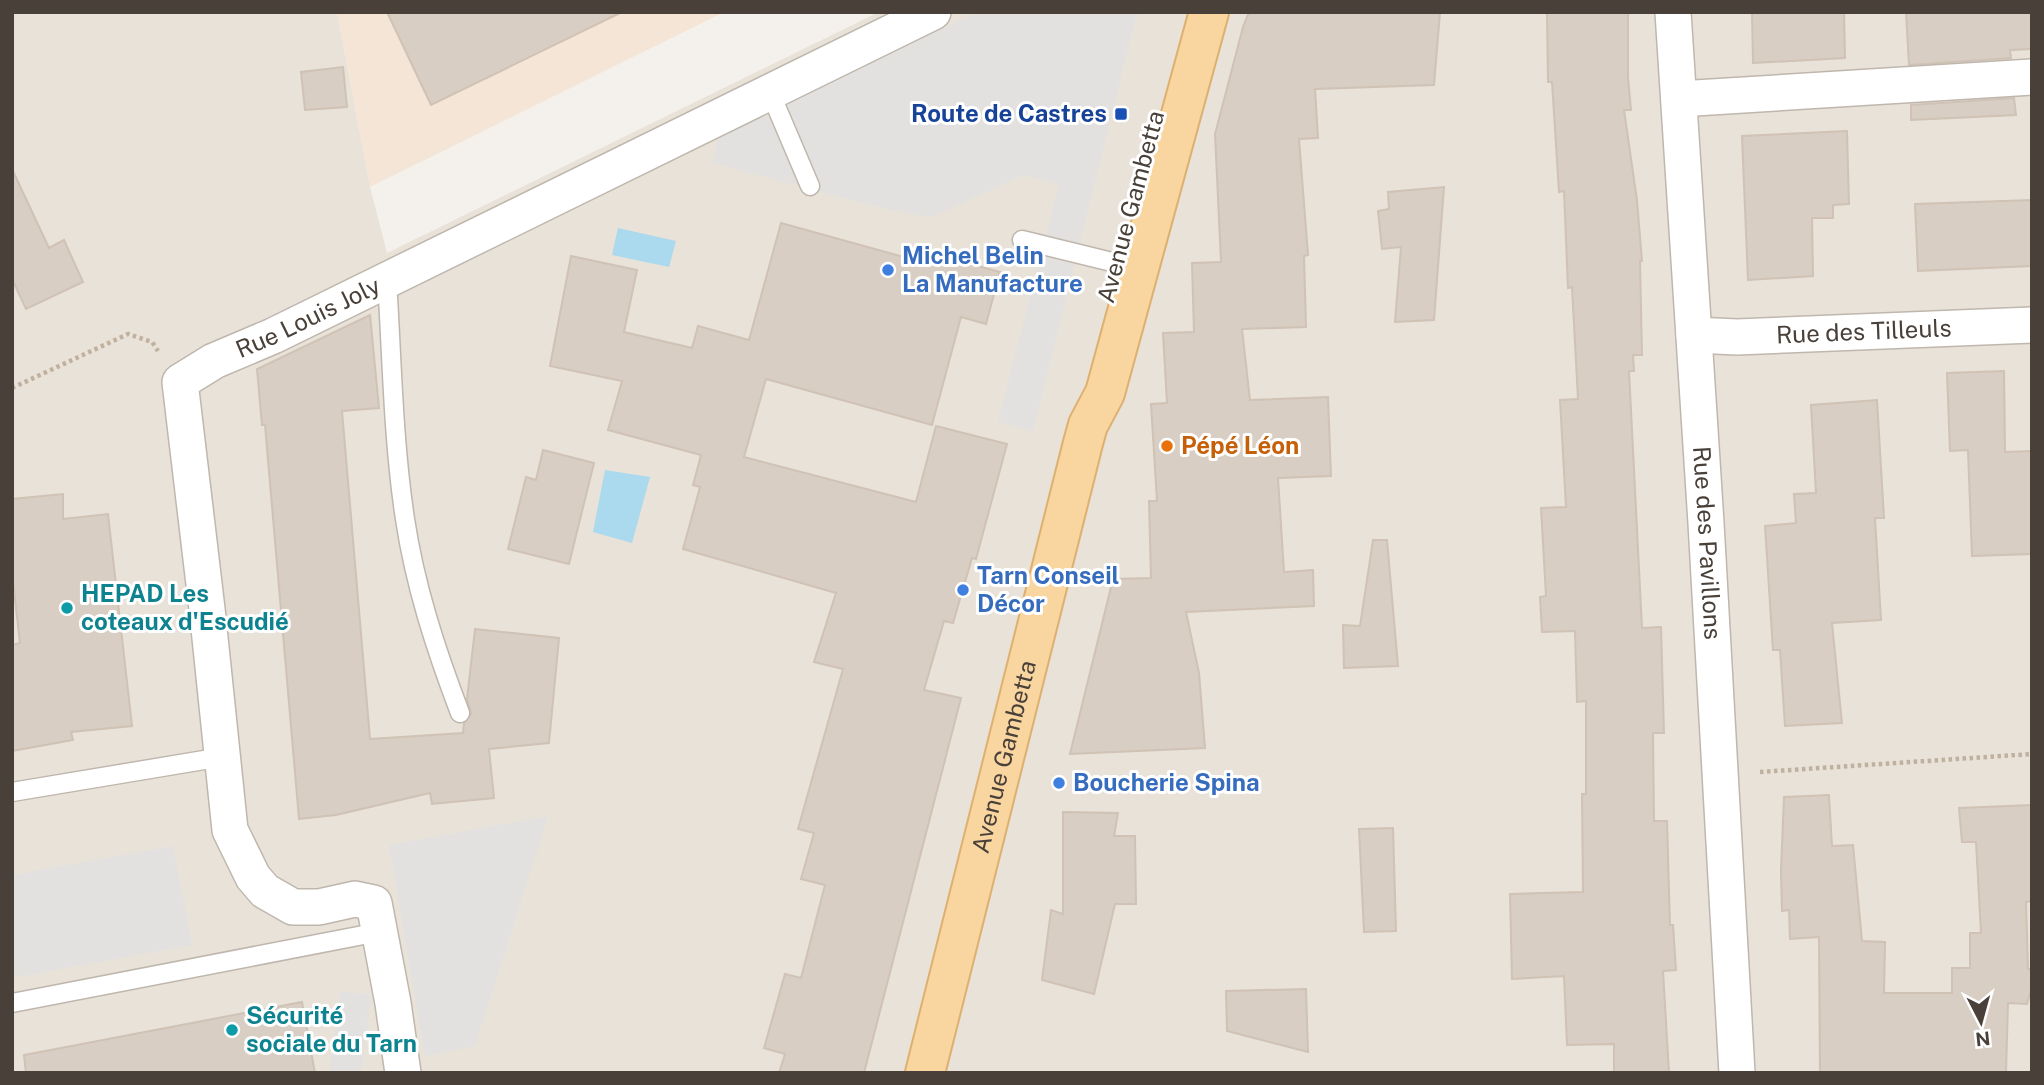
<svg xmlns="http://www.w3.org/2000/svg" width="2044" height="1085" font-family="'Public Sans',sans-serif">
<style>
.residential{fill:#e8e2d9}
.commercial{fill:#f4e5d7}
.parking{fill:#e3e1df}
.water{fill:#abd9ed}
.building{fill:#d8cec3;stroke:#d0c2b4;stroke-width:2}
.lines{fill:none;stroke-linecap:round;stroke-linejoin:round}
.lane-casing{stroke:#bfb7ad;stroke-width:21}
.street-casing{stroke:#bfb7ad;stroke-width:38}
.primary-casing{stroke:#deb06f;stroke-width:42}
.path{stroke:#c0b19f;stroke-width:4.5;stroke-dasharray:3.5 3.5;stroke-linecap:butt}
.lane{stroke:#fff;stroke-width:18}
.street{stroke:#fff;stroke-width:35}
.primary{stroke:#f9d59f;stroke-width:38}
.transit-dot{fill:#1a4fb4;stroke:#fff;stroke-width:2.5}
.shop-dot{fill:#3f7fe0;stroke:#fff;stroke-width:2.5}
.food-dot{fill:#e8710a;stroke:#fff;stroke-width:2.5}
.culture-dot{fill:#0f9aa8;stroke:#fff;stroke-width:2.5}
.labels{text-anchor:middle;stroke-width:6;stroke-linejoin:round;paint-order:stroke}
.transit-label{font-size:24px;font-weight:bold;fill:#164399;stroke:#fff;text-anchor:end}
.street-label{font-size:24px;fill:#484039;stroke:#fff}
.shop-label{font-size:24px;font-weight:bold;fill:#366cbe;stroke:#fff;text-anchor:start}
.food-label{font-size:24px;font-weight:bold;fill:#c56008;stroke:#fff;text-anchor:start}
.culture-label{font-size:24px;font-weight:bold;fill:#0d838f;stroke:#fff;text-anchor:start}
</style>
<rect width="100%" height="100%" fill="#f4f0eb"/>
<path class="residential" d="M 12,12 L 337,12 L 370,187 L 387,253 L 879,12 L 2032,12 L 2032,1073 L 12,1073 Z"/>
<path class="commercial" d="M 337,12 L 724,12 L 370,187 Z"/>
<path class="parking" d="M 980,12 L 1137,12 L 1033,431 L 998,422 L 1059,184 L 1024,175 L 930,218 L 875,206 L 712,163 L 721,123 Z
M 548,816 L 475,1046 L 425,1056 L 389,845 Z
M 173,846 L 192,945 L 12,978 L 12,875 Z
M 340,991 L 371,995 L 361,1073 L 329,1073 Z"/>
<path class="water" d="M 618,228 L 676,241 L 669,267 L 612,255 Z
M 605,470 L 650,477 L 632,543 L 593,532 Z"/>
<path class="building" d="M 387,12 L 622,12 L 431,105 Z
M 1249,12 L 1440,12 L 1434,85 L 1315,89 L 1318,138 L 1299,139 L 1308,255 L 1304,256 L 1306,327 L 1242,329 L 1250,400 L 1328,397 L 1331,476 L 1278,478 L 1284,572 L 1313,570 L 1314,606 L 1186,612 L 1199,673 L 1205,748 L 1070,754 L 1113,579 L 1151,578 L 1149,501 L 1157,501 L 1151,404 L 1167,403 L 1163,333 L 1194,332 L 1192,263 L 1221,262 L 1215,134 L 1243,27 Z
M 1547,12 L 1628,12 L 1628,77 L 1631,110 L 1624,110 L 1637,200 L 1642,261 L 1640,261 L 1642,355 L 1633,355 L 1634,371 L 1629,371 L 1642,628 L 1661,627 L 1664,733 L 1653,733 L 1654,821 L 1667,821 L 1670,925 L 1673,925 L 1676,970 L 1663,971 L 1669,1073 L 1614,1073 L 1614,1044 L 1567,1045 L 1564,976 L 1512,979 L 1510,894 L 1583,892 L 1582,794 L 1586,794 L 1586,701 L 1577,702 L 1575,631 L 1542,632 L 1540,597 L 1546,596 L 1541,508 L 1566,507 L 1560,400 L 1578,399 L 1572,287 L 1568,288 L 1564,191 L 1559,192 L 1552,82 L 1548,82 Z
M 1752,12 L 1844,12 L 1845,58 L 1753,63 Z
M 1906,12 L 2032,12 L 2032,49 L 2010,50 L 2011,58 L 1909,65 Z
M 343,67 L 347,107 L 305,110 L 301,72 Z
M 2014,98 L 2016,115 L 1911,120 L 1911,105 Z
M 1847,131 L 1849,204 L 1833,205 L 1833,218 L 1812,218 L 1813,276 L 1748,280 L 1742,136 Z
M 12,169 L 49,248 L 64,240 L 83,282 L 26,309 L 12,279 Z
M 1444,187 L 1434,320 L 1395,322 L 1401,247 L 1382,249 L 1378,211 L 1389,209 L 1388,192 Z
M 2032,200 L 2032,266 L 1918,271 L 1915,204 Z
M 781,223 L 929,264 L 932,254 L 1000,272 L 986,324 L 961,317 L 932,425 L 766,379 L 744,457 L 916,502 L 936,426 L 1007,444 L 976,559 L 972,558 L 953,623 L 944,621 L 924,690 L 961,698 L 864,1073 L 779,1073 L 785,1054 L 764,1048 L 785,974 L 801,978 L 825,885 L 801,879 L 814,833 L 798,829 L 843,669 L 814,662 L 836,593 L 683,549 L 700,487 L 693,485 L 701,455 L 608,430 L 622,381 L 550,366 L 571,256 L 637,270 L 624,332 L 692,348 L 698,326 L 749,340 Z
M 370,315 L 379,408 L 342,411 L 370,739 L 463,733 L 464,723 L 471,714 L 467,699 L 475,629 L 559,638 L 549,743 L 489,749 L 494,798 L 432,804 L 430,793 L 336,815 L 299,819 L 265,425 L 262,425 L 257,369 Z
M 2004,371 L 2005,452 L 2032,451 L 2032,554 L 1972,556 L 1968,450 L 1950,451 L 1947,373 Z
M 1877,400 L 1884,518 L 1875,518 L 1881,620 L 1832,623 L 1842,723 L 1785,726 L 1780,650 L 1773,650 L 1765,526 L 1796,523 L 1794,494 L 1816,493 L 1811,405 Z
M 543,450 L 594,463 L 569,564 L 508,549 L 526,477 L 536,480 Z
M 63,494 L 63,519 L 108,514 L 132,726 L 71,732 L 73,740 L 12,751 L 12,645 L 20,643 L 12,573 L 12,499 Z
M 1373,540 L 1387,540 L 1398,666 L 1344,668 L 1343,625 L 1360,626 Z
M 1829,795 L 1832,846 L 1853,845 L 1862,941 L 1885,942 L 1884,993 L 1952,993 L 1952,968 L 1970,968 L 1970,933 L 1981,933 L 1976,842 L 1962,842 L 1959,808 L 2032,805 L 2032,901 L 2026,902 L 2028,969 L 2032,969 L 2032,987 L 2027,1004 L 2008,1003 L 2006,1073 L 1820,1073 L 1819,937 L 1790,939 L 1789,910 L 1782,911 L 1781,871 L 1784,797 Z
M 1063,812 L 1118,813 L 1114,836 L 1135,836 L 1136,904 L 1115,904 L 1094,994 L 1042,980 L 1051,910 L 1063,914 Z
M 1393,828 L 1396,931 L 1364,932 L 1359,829 Z
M 1306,989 L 1308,1052 L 1227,1031 L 1226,991 Z
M 302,1002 L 315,1073 L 26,1073 L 24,1055 Z"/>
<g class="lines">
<defs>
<path id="lane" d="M 770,92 L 810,186
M 1022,240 L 1116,263
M 387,280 C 392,359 393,440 405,519 C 415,586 436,650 460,713
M 12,792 L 222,757
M 12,1003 L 379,932"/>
<g id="street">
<path id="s1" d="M 1673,12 L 1706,523 L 1737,1073"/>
<path d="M 1679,99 L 2032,77"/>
<path id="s2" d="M 1694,335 L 1737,337 L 2032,325"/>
<path id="s3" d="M 403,1073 L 393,1003 L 374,903 L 355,899 L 319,907 L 293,907 L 265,891 L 253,877 L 230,830 L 207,609 L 180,382 L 214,361 L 273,336 L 933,12"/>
</g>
<g id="primary">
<path id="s4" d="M 925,1073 L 1083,443 L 1088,425 L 1105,393 L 1209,12"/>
</g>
</defs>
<use href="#lane" class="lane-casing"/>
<use href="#street" class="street-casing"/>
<use href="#primary" class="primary-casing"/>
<path class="path" d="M 12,388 L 128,334 L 152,342 L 158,351
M 1760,772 L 2032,754"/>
<use href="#lane" class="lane"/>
<use href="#street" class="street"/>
<use href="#primary" class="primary"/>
</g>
<rect class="transit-dot" x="1114" y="107" width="14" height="14" rx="3.5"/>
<g class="shop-dot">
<circle cx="888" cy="270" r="7"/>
<circle cx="963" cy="590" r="7"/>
<circle cx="1059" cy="783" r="7"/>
</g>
<circle class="food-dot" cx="1167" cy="446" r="7"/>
<g class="culture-dot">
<circle cx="67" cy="608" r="7"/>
<circle cx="232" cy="1030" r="7"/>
</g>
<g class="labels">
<g class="transit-label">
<text x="1107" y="122">Route de Castres</text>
</g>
<g class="street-label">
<text transform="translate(1131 207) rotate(-75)" y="8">Avenue Gambetta</text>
<text dy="8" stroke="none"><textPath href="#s3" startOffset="952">Rue Louis Joly</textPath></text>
<text dy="8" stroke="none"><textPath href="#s2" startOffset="170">Rue des Tilleuls</textPath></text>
<text dy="8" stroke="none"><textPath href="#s1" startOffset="532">Rue des Pavillons</textPath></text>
<text dy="8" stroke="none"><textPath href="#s4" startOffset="326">Avenue Gambetta</textPath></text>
</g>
<g class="shop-label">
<text x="902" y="264">Michel Belin<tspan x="902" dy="28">La Manufacture</tspan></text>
<text x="977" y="584">Tarn Conseil<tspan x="977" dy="28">Décor</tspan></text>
<text x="1073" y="791">Boucherie Spina</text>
</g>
<g class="food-label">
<text x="1181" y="454">Pépé Léon</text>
</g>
<g class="culture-label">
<text x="81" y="602">HEPAD Les<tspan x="81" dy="28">coteaux d'Escudié</tspan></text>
<text x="246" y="1024">Sécurité<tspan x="246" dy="28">sociale du Tarn</tspan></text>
</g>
</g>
<rect width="2044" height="1085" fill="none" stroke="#484039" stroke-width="28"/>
<g transform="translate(1981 1022) rotate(174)" stroke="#ffffff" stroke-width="5" paint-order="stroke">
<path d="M0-5L12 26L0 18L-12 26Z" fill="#484039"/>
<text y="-10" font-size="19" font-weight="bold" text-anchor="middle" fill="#484039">N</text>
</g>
</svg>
